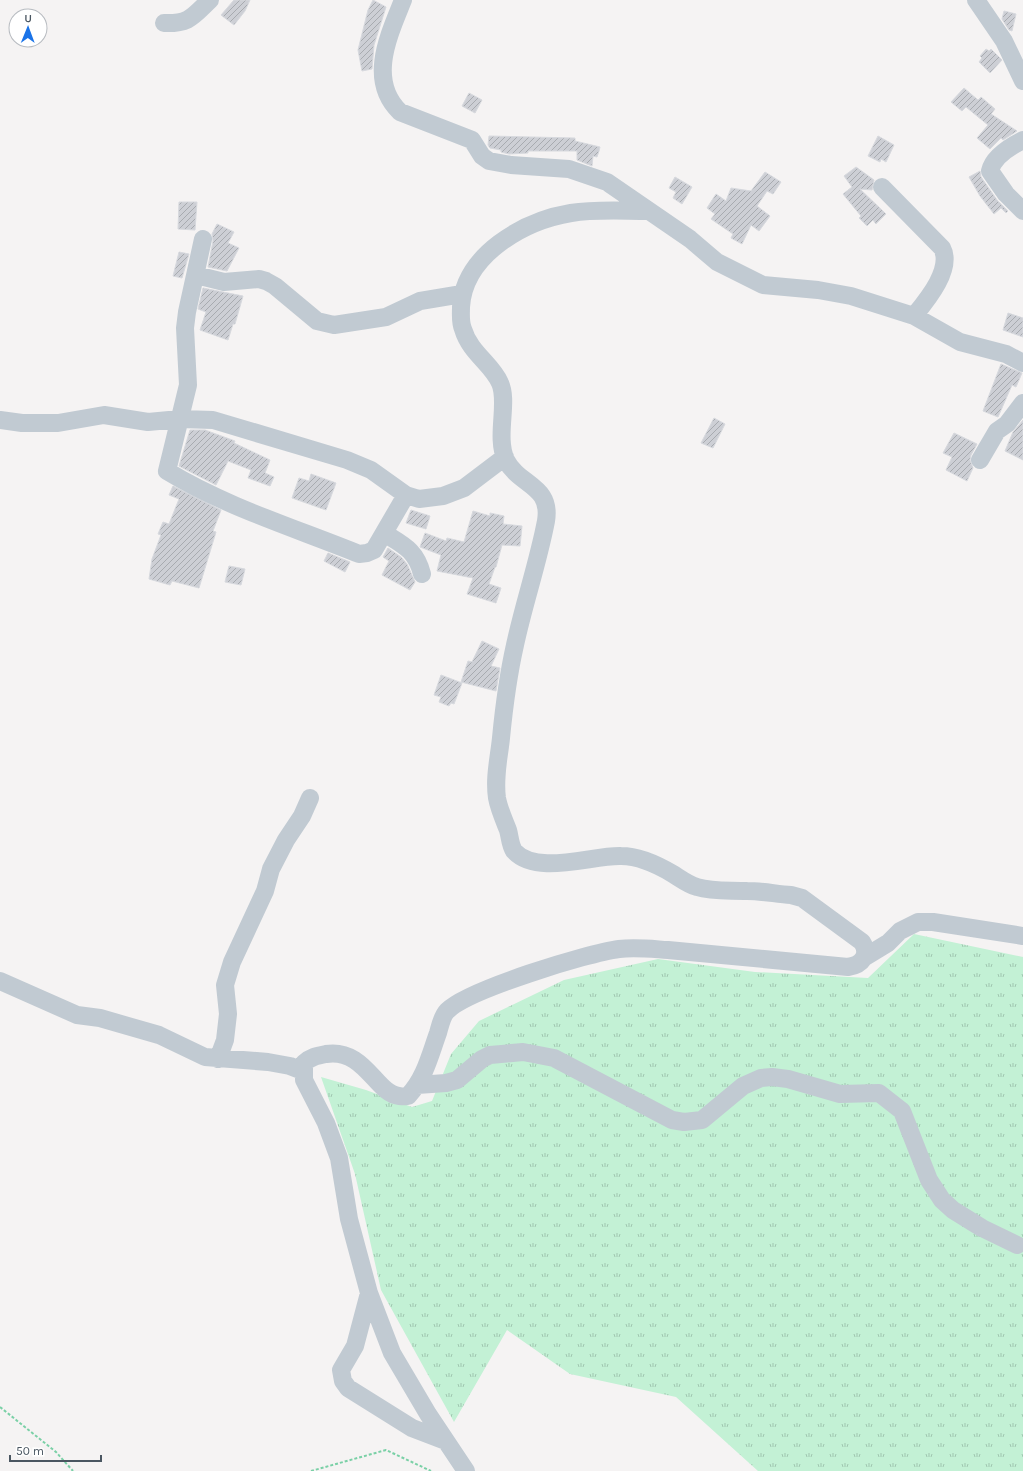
<svg xmlns="http://www.w3.org/2000/svg" width="1023" height="1471" font-family="Karla,sans-serif">
<style>
.grass{fill:url(#grass-tufts)}
.building{fill:url(#building-hatch);stroke:#d7d9de}
.lines{fill:none;stroke-linecap:round;stroke-linejoin:round}
.path{stroke:#7ad0a6;stroke-width:2;stroke-dasharray:3 2;stroke-linecap:butt}
.minor{stroke:#c1cad2;stroke-width:18}
</style>
<defs>
<pattern id="grass-tufts" width="24" height="20" patternUnits="userSpaceOnUse"><rect width="24" height="20" fill="#c3f1d5"/><path d="M3 7l-1-3M5 7V3M7 7l1-3M15 17l-1-3M17 17v-4M19 17l1-3" fill="none" stroke="#a0c6b0"/></pattern>
<pattern id="building-hatch" width="6" height="6" patternUnits="userSpaceOnUse"><rect width="6" height="6" fill="#cdcfd5"/><path d="M-1 1l2-2M0 6l6-6M5 7l2-2" fill="none" stroke="#a8abb0"/></pattern>
</defs>
<rect width="100%" height="100%" fill="#f5f3f3"/>
<path class="grass" d="M 914,934 L 1023,957 L 1023,1471 L 758,1471 L 676,1397 L 570,1374 L 507,1330 L 454,1422 L 381,1290 L 355,1174 L 321,1077 L 366,1090 L 412,1107 L 432,1101 L 451,1054 L 479,1021 L 564,980 L 658,959 L 755,972 L 868,978 Z"/>
<path class="building" d="M 234,0 L 250,0 L 245,11 L 234,25 L 221,15 Z
M 373,0 L 386,7 L 374,45 L 372,69 L 362,71 L 358,50 L 368,10 Z
M 1004,11 L 1016,14 L 1012,31 L 1009,30 L 1002,19 Z
M 986,49 L 989,51 L 991,49 L 1002,60 L 990,73 L 979,62 L 982,58 L 980,56 Z
M 964,88 L 978,100 L 981,97 L 995,109 L 991,114 L 1017,131 L 1003,140 L 1001,138 L 990,149 L 977,138 L 988,125 L 966,107 L 962,111 L 951,102 Z
M 469,93 L 482,100 L 475,113 L 462,106 Z
M 489,136 L 575,138 L 575,141 L 600,147 L 599,151 L 597,157 L 593,156 L 592,166 L 577,160 L 577,151 L 528,151 L 528,153 L 509,154 L 501,152 L 501,150 L 490,148 L 488,145 Z
M 878,136 L 894,145 L 886,162 L 881,159 L 880,162 L 868,156 Z
M 856,167 L 874,180 L 872,190 L 860,189 L 886,214 L 876,224 L 873,220 L 867,226 L 859,218 L 861,216 L 843,194 L 852,187 L 844,176 Z
M 980,171 L 981,177 L 997,200 L 1008,211 L 1006,213 L 1001,208 L 994,214 L 980,196 L 969,177 Z
M 765,172 L 781,182 L 773,194 L 767,191 L 757,206 L 770,216 L 759,231 L 751,225 L 742,244 L 731,238 L 733,234 L 711,219 L 715,214 L 707,208 L 716,194 L 726,201 L 731,188 L 751,191 Z
M 675,177 L 692,187 L 682,204 L 673,198 L 676,192 L 669,188 Z
M 179,202 L 197,202 L 195,230 L 178,229 Z
M 217,224 L 234,232 L 228,243 L 239,248 L 227,271 L 208,267 L 213,241 L 212,234 Z
M 179,252 L 189,254 L 182,278 L 173,276 Z
M 203,288 L 243,296 L 235,324 L 233,324 L 228,340 L 200,330 L 206,312 L 198,309 Z
M 1008,313 L 1023,318 L 1023,337 L 1003,330 Z
M 1001,364 L 1022,373 L 1016,387 L 1012,385 L 998,417 L 983,411 Z
M 714,418 L 725,424 L 713,448 L 701,443 Z
M 1023,420 L 1023,460 L 1005,451 L 1013,432 Z
M 190,430 L 205,430 L 235,441 L 234,443 L 270,460 L 265,473 L 274,477 L 270,486 L 248,478 L 251,470 L 228,461 L 216,485 L 179,466 Z
M 954,433 L 977,444 L 971,455 L 970,460 L 973,468 L 967,481 L 946,470 L 952,457 L 943,453 Z
M 311,474 L 336,483 L 326,510 L 292,498 L 299,478 L 309,481 Z
M 173,486 L 221,510 L 213,531 L 216,532 L 199,588 L 172,581 L 170,585 L 149,579 L 152,559 L 161,535 L 158,534 L 163,522 L 169,524 L 179,499 L 169,495 Z
M 411,510 L 430,516 L 426,529 L 406,523 Z
M 473,511 L 490,516 L 490,513 L 504,516 L 503,524 L 522,526 L 520,546 L 502,545 L 496,567 L 495,567 L 489,584 L 501,588 L 496,603 L 467,594 L 473,578 L 437,571 L 441,555 L 420,547 L 425,533 L 446,541 L 447,538 L 464,542 Z
M 388,548 L 401,557 L 407,564 L 415,582 L 410,590 L 382,575 L 389,561 L 383,557 Z
M 328,553 L 350,562 L 345,572 L 324,561 Z
M 229,566 L 245,569 L 241,585 L 225,582 Z
M 482,641 L 499,649 L 491,666 L 500,668 L 496,691 L 461,682 L 468,661 L 472,662 Z
M 441,675 L 462,683 L 454,704 L 451,703 L 449,706 L 439,702 L 441,697 L 434,695 Z"/>
<g class="lines">
<path class="path" d="M 0,1407 L 56,1452 L 73,1471
M 311,1471 L 386,1450 L 431,1471"/>
<path class="minor" d="M 403,0 C 389,35 367,80 400,112 L 472,140 L 482,156 L 489,161 L 511,165 L 569,169 L 607,182 L 690,239 L 717,262 L 763,285 L 818,290 L 851,296 L 914,316 L 960,342 L 1006,354 L 1023,363
M 976,0 L 1004,41 L 1023,81
M 164,23 C 190,24 193,16 210,0
M 1023,140 C 1011,146 993,157 990,171 L 1006,194 L 1023,211
M 882,187 L 942,248 C 953,269 927,300 914,316
M 203,239 L 187,312 L 185,328 L 188,385 L 167,471 C 226,507 295,528 359,554 L 367,553 L 374,550 L 406,495
M 196,275 L 224,282 L 259,279 L 266,281 L 275,286 L 317,321 L 334,325 L 386,317 L 420,301 L 462,294
M 0,420 L 22,423 L 58,423 L 104,415 L 148,422 L 180,419 L 213,420 L 347,460 L 371,470 L 406,495 L 419,499 L 443,496 L 464,488 L 505,457
M 980,460 L 997,431 L 1007,424 L 1023,403
M 384,533 C 403,545 416,550 422,574
M 865,957 L 888,943 L 900,931 L 918,922 L 933,922 L 1023,936
M 0,981 L 77,1015 L 100,1018 L 159,1035 L 205,1057 L 268,1062 L 290,1066 L 303,1071
M 218,1059 L 225,1040 L 228,1014 L 225,985 L 232,962 L 265,891 L 271,869 L 286,840 L 302,816 L 310,798
M 417,1085 L 446,1083 L 457,1080 L 482,1059 L 490,1055 L 523,1052 L 554,1058 L 672,1120 L 684,1122 L 702,1120 L 743,1086 L 761,1078 L 772,1077 L 788,1079 L 840,1094 L 879,1093 L 902,1111 L 929,1180 L 942,1200 L 953,1210 L 982,1228 L 1017,1245
M 369,1293 L 355,1346 L 341,1370 L 343,1381 L 348,1388 L 412,1428 L 446,1441
M 466,1471 L 428,1414 L 392,1353 L 369,1293 L 349,1219 L 339,1158 L 326,1123 L 304,1080 L 304,1063 C 311,1057 316,1056 326,1054 C 365,1048 376,1094 399,1096 C 401,1097 405,1096 408,1096 C 425,1078 430,1055 438,1033 C 440,1026 442,1016 447,1011 C 467,990 588,953 619,949 C 635,947 652,949 668,950 L 848,967 C 862,965 870,955 862,942 L 802,898 L 791,895 C 776,894 762,891 747,891 C 730,890 713,892 697,887 C 689,885 681,879 673,874 C 658,865 639,856 621,856 C 592,855 537,876 514,851 C 510,845 510,837 508,830 C 504,820 499,809 497,798 C 494,777 499,758 501,738 C 504,707 508,676 515,645 C 524,603 538,563 546,521 C 552,485 519,486 506,460 C 495,437 509,402 500,383 C 492,364 470,353 463,329 C 460,322 461,314 461,307 C 464,255 523,221 571,213 C 596,209 622,211 648,211"/>
</g>
<g transform="translate(28 28) rotate(1)"><circle r="19" fill="#ffffff" stroke="#b7bbc0"/>
<path d="M0-3L7 15L0 10L-7 15Z" fill="#1a73e8"/>
<text y="-6" font-size="11" font-weight="bold" text-anchor="middle" fill="#4a5661">U</text>
</g>
<path d="M10 1455v6h91v-6" fill="none" stroke="#4a5661" stroke-width="2"/>
<text x="16" y="1455" font-size="12" fill="#4a5661" stroke="#ffffff" stroke-width="3" paint-order="stroke">50 m</text>
</svg>
